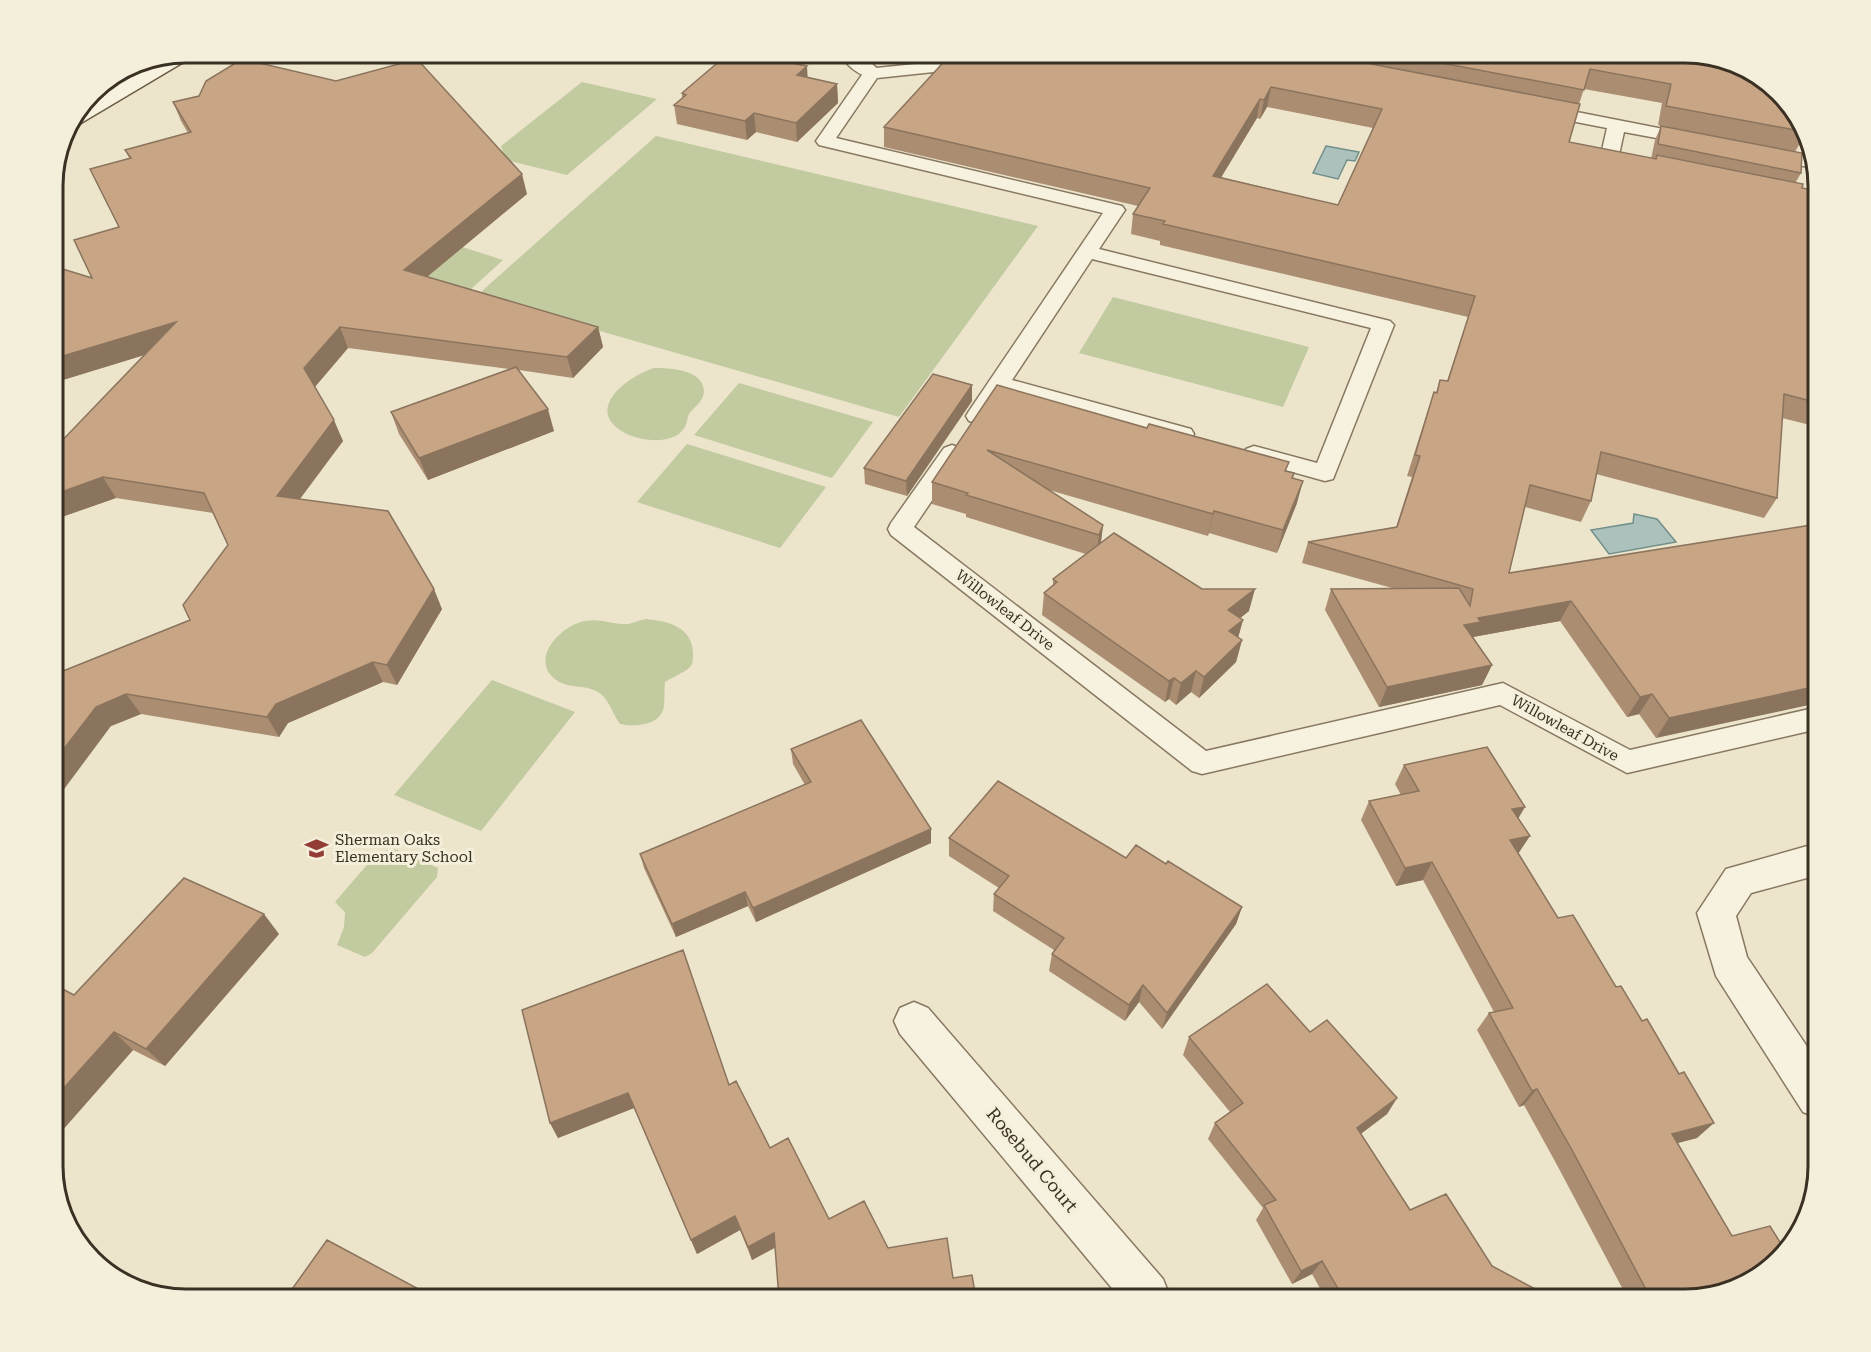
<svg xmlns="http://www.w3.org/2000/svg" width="1871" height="1352" font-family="'Roboto Serif',serif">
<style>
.green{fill:#c2caa0}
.water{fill:#acc1bc;stroke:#72908a;stroke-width:1.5}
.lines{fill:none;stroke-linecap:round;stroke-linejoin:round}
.lane-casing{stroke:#887861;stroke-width:3}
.street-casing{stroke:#887861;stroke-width:3}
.secondary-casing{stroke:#6a5a43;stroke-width:3}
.lane{fill:#f7f2df;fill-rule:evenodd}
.street{fill:#f7f2df;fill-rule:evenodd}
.secondary{fill:#f7f2df;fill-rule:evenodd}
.wall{fill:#ab8e72;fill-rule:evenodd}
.shaded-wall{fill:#8b745d}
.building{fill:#c7a585;stroke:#8b745d;stroke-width:1.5;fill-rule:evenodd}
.labels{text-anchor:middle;stroke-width:6;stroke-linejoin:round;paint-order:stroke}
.street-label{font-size:15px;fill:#3a3023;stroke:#f4efdb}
.poi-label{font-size:15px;fill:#3a3023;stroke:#f4efdb;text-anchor:start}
.near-street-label{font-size:18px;fill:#3a3023;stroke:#f4efdb}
.rim{fill:none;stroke:#3a3023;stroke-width:3}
</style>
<rect width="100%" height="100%" fill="#ece5cc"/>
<path class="green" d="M 582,82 L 657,99 L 567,175 L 506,160 L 501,146 Z
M 656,136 L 1038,226 L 899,417 L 485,298 L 482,291 Z
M 450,243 L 503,260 L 470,290 L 396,299 Z
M 1113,297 L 1309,347 L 1283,407 L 1079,353 Z
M 654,368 C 669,368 703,369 704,391 C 704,401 694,407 689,414 C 687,418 687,423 685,427 C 674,446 640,441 625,433 C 582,410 628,376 654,368 Z
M 739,383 L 873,422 L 832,478 L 694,435 Z
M 687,444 L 826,487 L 780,548 L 637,502 Z
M 646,619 C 668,621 693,627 693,654 C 693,659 693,664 690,667 C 684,673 672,677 665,682 C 664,690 665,698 664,706 C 661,726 635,727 620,724 C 614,716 610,703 603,696 C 590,683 570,690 556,680 C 528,659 562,624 586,621 C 600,618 614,625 628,624 C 633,623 640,620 646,619 Z
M 492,680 L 575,712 L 481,831 L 394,795 Z
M 395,849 L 438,868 L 437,877 L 372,953 L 365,957 L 337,945 L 344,927 L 345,912 L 335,902 L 378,852 Z"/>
<path class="water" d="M 1326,146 L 1359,152 L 1355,161 L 1347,160 L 1338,179 L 1313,173 Z
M 1634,514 L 1657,519 L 1676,542 L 1609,554 L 1591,530 L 1633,523 Z"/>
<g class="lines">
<defs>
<path id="lane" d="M 975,58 L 983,63 L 981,67 L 877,78 L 836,138 L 1122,206 L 1125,210 L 1099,249 L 1390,321 L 1394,325 L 1333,479 L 1325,481 L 1246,459 L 1242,454 L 1246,449 L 1254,446 L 1317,463 L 1371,328 L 1092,259 L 1012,380 L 1191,429 L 1194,434 L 1191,439 L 1183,441 L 1005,392 L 985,421 L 977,423 L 969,421 L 966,416 L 969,411 L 1103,213 L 819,145 L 816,141 L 866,69 Z
M 1541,105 L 1694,135 L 1703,140 L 1694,145 L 1624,132 L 1619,155 L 1645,160 L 1647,164 L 1638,170 L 1603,163 L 1600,159 L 1607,128 L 1535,114 L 1532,110 L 1535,106 Z
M 1767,149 L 1812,157 L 1814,168 L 1761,158 L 1758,154 L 1761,150 Z
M 952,445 L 960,448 L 964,453 L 914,527 L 1206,751 L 1503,683 L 1630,750 L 1818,707 L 1818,729 L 1627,773 L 1500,705 L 1202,774 L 1192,771 L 891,535 L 888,529 L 891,523 L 944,448 Z"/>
<path id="street" d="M 838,53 L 860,53 L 882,73 L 879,77 C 864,81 847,66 838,53 Z
M 1818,843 L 1818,875 L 1751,893 L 1736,916 L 1747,957 L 1818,1063 L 1818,1118 L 1803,1112 L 1716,976 L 1697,913 L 1726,869 Z
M 914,1002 L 928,1008 L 1163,1279 L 1171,1299 L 1121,1299 L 900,1034 L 894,1021 L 900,1008 Z"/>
<path id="secondary" d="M 186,52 L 195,53 L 192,57 L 81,123 L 69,123 L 85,102 L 164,57 Z"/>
</defs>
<use href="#lane" class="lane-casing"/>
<use href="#street" class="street-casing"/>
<use href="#secondary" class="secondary-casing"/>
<use href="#lane" class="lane"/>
<use href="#street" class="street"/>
<use href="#secondary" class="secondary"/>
</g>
<path class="wall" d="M 952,52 L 1686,52 L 1806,132 L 1795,152 L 1801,173 L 1796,182 L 1802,188 L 1818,191 L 1818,427 L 1782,418 L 1777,498 L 1764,518 L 1596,474 L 1591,501 L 1581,522 L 1525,507 L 1509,573 L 1818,524 L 1656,738 L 1639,714 L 1627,717 L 1560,621 L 1473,637 L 1492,665 L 1482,685 L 1379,707 L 1325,610 L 1331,589 L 1392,588 L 1302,563 L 1308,542 L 1396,527 L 1412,477 L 1407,476 L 1427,413 L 1434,392 L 1436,393 L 1440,380 L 1447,381 L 1468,317 L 1160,245 L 1160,241 L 1131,234 L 1133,214 L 1138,206 L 884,147 L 884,127 L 956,53 ZM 1584,89 L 1662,103 L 1658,125 L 1661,126 L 1655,140 L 1651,159 L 1569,142 L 1579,104 ZM 1267,107 L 1373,128 L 1338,205 L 1221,177 L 1257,118 L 1260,119 Z
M 807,77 L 837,84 L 838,103 L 797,142 L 756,132 L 747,140 L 677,124 L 674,105 L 682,98 L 682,93 Z
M 173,102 L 527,194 L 427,277 L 598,327 L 603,347 L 573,378 L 519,370 L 554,431 L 428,480 L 399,434 L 391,412 L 509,369 L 348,348 L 315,387 L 343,441 L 300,499 L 442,609 L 397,685 L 383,682 L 288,723 L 279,737 L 141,714 L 111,726 L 53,675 L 190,620 L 228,545 L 213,513 L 116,498 L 53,520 L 144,355 L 53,383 L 92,278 L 119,227 L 129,158 L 125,150 L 188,133 L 181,121 Z
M 997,385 L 1294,473 L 1293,478 L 1297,503 L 1277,553 L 1209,533 L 1208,536 L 1049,490 L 1103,525 L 1101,543 L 1249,611 L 1240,618 L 1243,620 L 1238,638 L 1242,640 L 1236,662 L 1199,698 L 1191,692 L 1176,705 L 1169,699 L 1165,702 L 1042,615 L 1044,593 L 1053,586 L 1053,579 L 1086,554 L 966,517 L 966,514 L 932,504 L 932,482 Z
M 972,401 L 907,496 L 865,484 L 864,468 Z
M 791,749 L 931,829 L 931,843 L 756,922 L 748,906 L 676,937 L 644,868 L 640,854 L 805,785 L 793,764 Z
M 1404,765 L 1518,819 L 1519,854 L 1558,918 L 1697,1138 L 1677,1143 L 1685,1299 L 1628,1299 L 1557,1165 L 1524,1105 L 1519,1107 L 1477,1030 L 1489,1013 L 1494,1012 L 1423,880 L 1396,886 L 1361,820 L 1369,801 L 1401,795 L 1395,784 Z
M 949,838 L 1126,858 L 1166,864 L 1242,907 L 1236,924 L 1162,1029 L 1139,1002 L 1125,1021 L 1049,971 L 1052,954 L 1054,950 L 993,911 L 994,894 L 999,888 L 949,856 Z
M 279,934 L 165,1066 L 133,1050 L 53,1141 L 53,984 L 74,995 Z
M 1310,1032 L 1397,1098 L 1387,1114 L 1361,1134 L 1410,1210 L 1492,1266 L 1554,1299 L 1326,1299 L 1312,1274 L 1292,1284 L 1256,1220 L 1263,1208 L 1208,1139 L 1215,1123 L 1230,1112 L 1183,1055 L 1189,1037 Z
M 729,1085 L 770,1148 L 829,1219 L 888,1248 L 953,1278 L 976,1299 L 775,1248 L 752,1260 L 740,1230 L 697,1254 L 634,1108 L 558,1138 L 550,1123 Z"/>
<path class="shaded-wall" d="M 807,66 L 808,84 L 797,75 Z
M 837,84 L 838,103 L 797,142 L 796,123 Z
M 1271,87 L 1267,107 L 1260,119 L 1264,100 Z
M 1260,99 L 1257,118 L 1210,196 L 1213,176 Z
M 754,113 L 756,132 L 747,140 L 745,121 Z
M 522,174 L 527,194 L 411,290 L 404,270 Z
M 176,322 L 187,342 L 53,383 L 53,359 Z
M 340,327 L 348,348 L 313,389 L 304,368 Z
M 598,327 L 603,347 L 573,378 L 567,357 Z
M 972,385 L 972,401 L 907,496 L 906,481 Z
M 548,409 L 554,431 L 428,480 L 419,458 Z
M 334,420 L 343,441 L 287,516 L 277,496 Z
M 103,477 L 116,498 L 53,520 L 53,495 Z
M 1303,481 L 1297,503 L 1277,553 L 1283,530 Z
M 1214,511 L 1209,533 L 1208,536 L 1213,514 Z
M 1103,525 L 1100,548 L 1096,557 L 1099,535 Z
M 434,589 L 442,609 L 397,685 L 387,665 Z
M 1255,589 L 1249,611 L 1223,632 L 1228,610 Z
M 1571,601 L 1560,621 L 1473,637 L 1464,625 L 1478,618 Z
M 1243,620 L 1237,641 L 1229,631 Z
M 1242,640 L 1236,662 L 1199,698 L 1204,677 Z
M 373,662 L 383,682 L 288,723 L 279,737 L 267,717 L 276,704 Z
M 1492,665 L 1482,685 L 1379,707 L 1387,687 Z
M 1196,671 L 1191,692 L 1176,705 L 1181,683 Z
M 1174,678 L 1169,699 L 1165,702 L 1169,681 Z
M 1818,686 L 1818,703 L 1656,738 L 1669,718 Z
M 126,694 L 141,714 L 111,726 L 53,804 L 53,763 L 96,707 Z
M 1652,694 L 1639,714 L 1627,717 L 1640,697 Z
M 1525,807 L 1514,826 L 1512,809 Z
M 931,829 L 931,843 L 756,922 L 753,908 Z
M 1530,836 L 1518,854 L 1510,840 Z
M 1432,862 L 1423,880 L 1396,886 L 1405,868 Z
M 745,892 L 748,906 L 676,937 L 672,924 Z
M 1242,907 L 1236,924 L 1162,1029 L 1167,1013 Z
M 264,914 L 279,934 L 165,1066 L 146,1049 Z
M 1143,985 L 1139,1002 L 1125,1021 L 1129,1005 Z
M 114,1032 L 133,1050 L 53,1141 L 53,1100 Z
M 1537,1089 L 1524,1105 L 1519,1107 L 1532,1091 Z
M 628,1093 L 634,1108 L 558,1138 L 550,1123 Z
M 1397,1098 L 1387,1114 L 1347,1144 L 1357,1128 Z
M 1714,1123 L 1697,1138 L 1655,1149 L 1672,1134 Z
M 53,1147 L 59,1151 L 53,1159 Z
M 735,1216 L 740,1230 L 697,1254 L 691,1240 Z
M 774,1233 L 777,1246 L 752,1260 L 748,1247 Z
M 1322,1261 L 1312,1274 L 1292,1284 L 1301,1271 Z"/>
<path class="building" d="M 736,52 L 807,66 L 797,75 L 837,84 L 796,123 L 754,113 L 745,121 L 674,105 L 686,95 L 682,93 L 722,59 L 728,60 Z
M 964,52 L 1309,52 L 1580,104 L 1569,142 L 1656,159 L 1657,155 L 1803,184 L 1802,188 L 1818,191 L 1818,403 L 1784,394 L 1777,498 L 1601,452 L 1591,501 L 1530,485 L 1509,573 L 1818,524 L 1818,686 L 1669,718 L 1652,694 L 1640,697 L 1571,601 L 1478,618 L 1481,622 L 1464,625 L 1492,665 L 1387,687 L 1331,589 L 1459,588 L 1470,606 L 1473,589 L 1308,542 L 1397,527 L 1420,456 L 1415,455 L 1434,392 L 1437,393 L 1440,380 L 1448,381 L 1475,296 L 1163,224 L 1165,221 L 1133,214 L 1150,188 L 884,127 L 951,54 ZM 1271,87 L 1382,109 L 1338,205 L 1213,176 L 1260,99 L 1264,100 Z
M 1384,52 L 1686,52 L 1766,80 L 1805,126 L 1806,132 L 1666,106 L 1671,84 L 1590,69 L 1584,90 Z
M 242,59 L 336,81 L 417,59 L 522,174 L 404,270 L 598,327 L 567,357 L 340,327 L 304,368 L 334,420 L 277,496 L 388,511 L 434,589 L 387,665 L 373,662 L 276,704 L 267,717 L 126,694 L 96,707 L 53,763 L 53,675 L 190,620 L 183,605 L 228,545 L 204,493 L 103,477 L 53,495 L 53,450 L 176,322 L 53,359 L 53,266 L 92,278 L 74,240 L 119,227 L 90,169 L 131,158 L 125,150 L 191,132 L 173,102 L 199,96 L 206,81 Z
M 1661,126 L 1802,153 L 1801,173 L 1658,144 Z
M 516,367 L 548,409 L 419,458 L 391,412 Z
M 933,374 L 972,385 L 906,481 L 864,468 Z
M 997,385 L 1147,428 L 1149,424 L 1289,462 L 1285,471 L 1294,473 L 1292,478 L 1303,481 L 1283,530 L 1214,511 L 1213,514 L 987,450 L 1103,525 L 1099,535 L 966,495 L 968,493 L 932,482 Z
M 1114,533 L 1202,589 L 1255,589 L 1228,610 L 1243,620 L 1229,631 L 1242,640 L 1204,677 L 1196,671 L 1181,683 L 1174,678 L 1169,681 L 1044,593 L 1057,582 L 1053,579 Z
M 861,720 L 931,829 L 753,908 L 745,892 L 672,924 L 640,854 L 811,782 L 791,749 Z
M 1487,747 L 1525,807 L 1512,809 L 1530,836 L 1510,840 L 1558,918 L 1573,915 L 1616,987 L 1621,986 L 1642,1021 L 1647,1019 L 1679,1074 L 1684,1072 L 1714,1123 L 1672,1134 L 1732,1236 L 1770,1226 L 1786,1252 L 1745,1286 L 1685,1299 L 1651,1299 L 1572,1150 L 1537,1089 L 1532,1091 L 1489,1013 L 1513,1008 L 1432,862 L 1405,868 L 1369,801 L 1419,791 L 1404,765 Z
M 998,781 L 1126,858 L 1136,845 L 1166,864 L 1168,861 L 1242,907 L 1167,1013 L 1143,985 L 1129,1005 L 1052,954 L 1064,938 L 994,894 L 1009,876 L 949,838 Z
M 184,878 L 264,914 L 146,1049 L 114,1032 L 53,1100 L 53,984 L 74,995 Z
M 683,950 L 729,1085 L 736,1081 L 770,1148 L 788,1138 L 829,1219 L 864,1201 L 888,1248 L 947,1238 L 953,1278 L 972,1275 L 976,1299 L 779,1299 L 774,1233 L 748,1247 L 735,1216 L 691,1240 L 628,1093 L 550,1123 L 522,1010 Z
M 1267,984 L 1310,1032 L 1327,1020 L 1397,1098 L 1357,1128 L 1410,1210 L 1446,1194 L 1492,1266 L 1554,1299 L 1344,1299 L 1322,1261 L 1301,1271 L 1264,1205 L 1276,1200 L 1215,1123 L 1243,1103 L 1189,1037 Z
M 327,1240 L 437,1299 L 285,1299 Z"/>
<defs>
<symbol id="school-bare" viewBox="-9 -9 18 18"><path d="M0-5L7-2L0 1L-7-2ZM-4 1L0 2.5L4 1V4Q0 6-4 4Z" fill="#933b35" stroke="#f4efdb" stroke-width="2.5" paint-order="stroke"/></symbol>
</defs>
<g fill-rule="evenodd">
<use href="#school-bare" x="300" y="832" width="33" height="33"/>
</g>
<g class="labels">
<g class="street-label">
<text transform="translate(1005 610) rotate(38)" y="5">Willowleaf Drive</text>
<text transform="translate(1565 728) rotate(29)" y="5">Willowleaf Drive</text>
</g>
<g class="poi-label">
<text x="335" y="845">Sherman Oaks<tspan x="335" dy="17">Elementary School</tspan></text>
</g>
<g class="near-street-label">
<text transform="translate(1032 1160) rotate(50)" y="6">Rosebud Court</text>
</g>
</g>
<path d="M0 0H1871V1352H0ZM186 63H1685A123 123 0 0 1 1808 186V1166A123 123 0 0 1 1685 1289H186A123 123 0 0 1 63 1166V186A123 123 0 0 1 186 63Z" fill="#f4efdb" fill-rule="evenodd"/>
<path class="rim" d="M186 63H1685A123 123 0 0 1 1808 186V1166A123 123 0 0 1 1685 1289H186A123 123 0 0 1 63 1166V186A123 123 0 0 1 186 63Z"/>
</svg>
